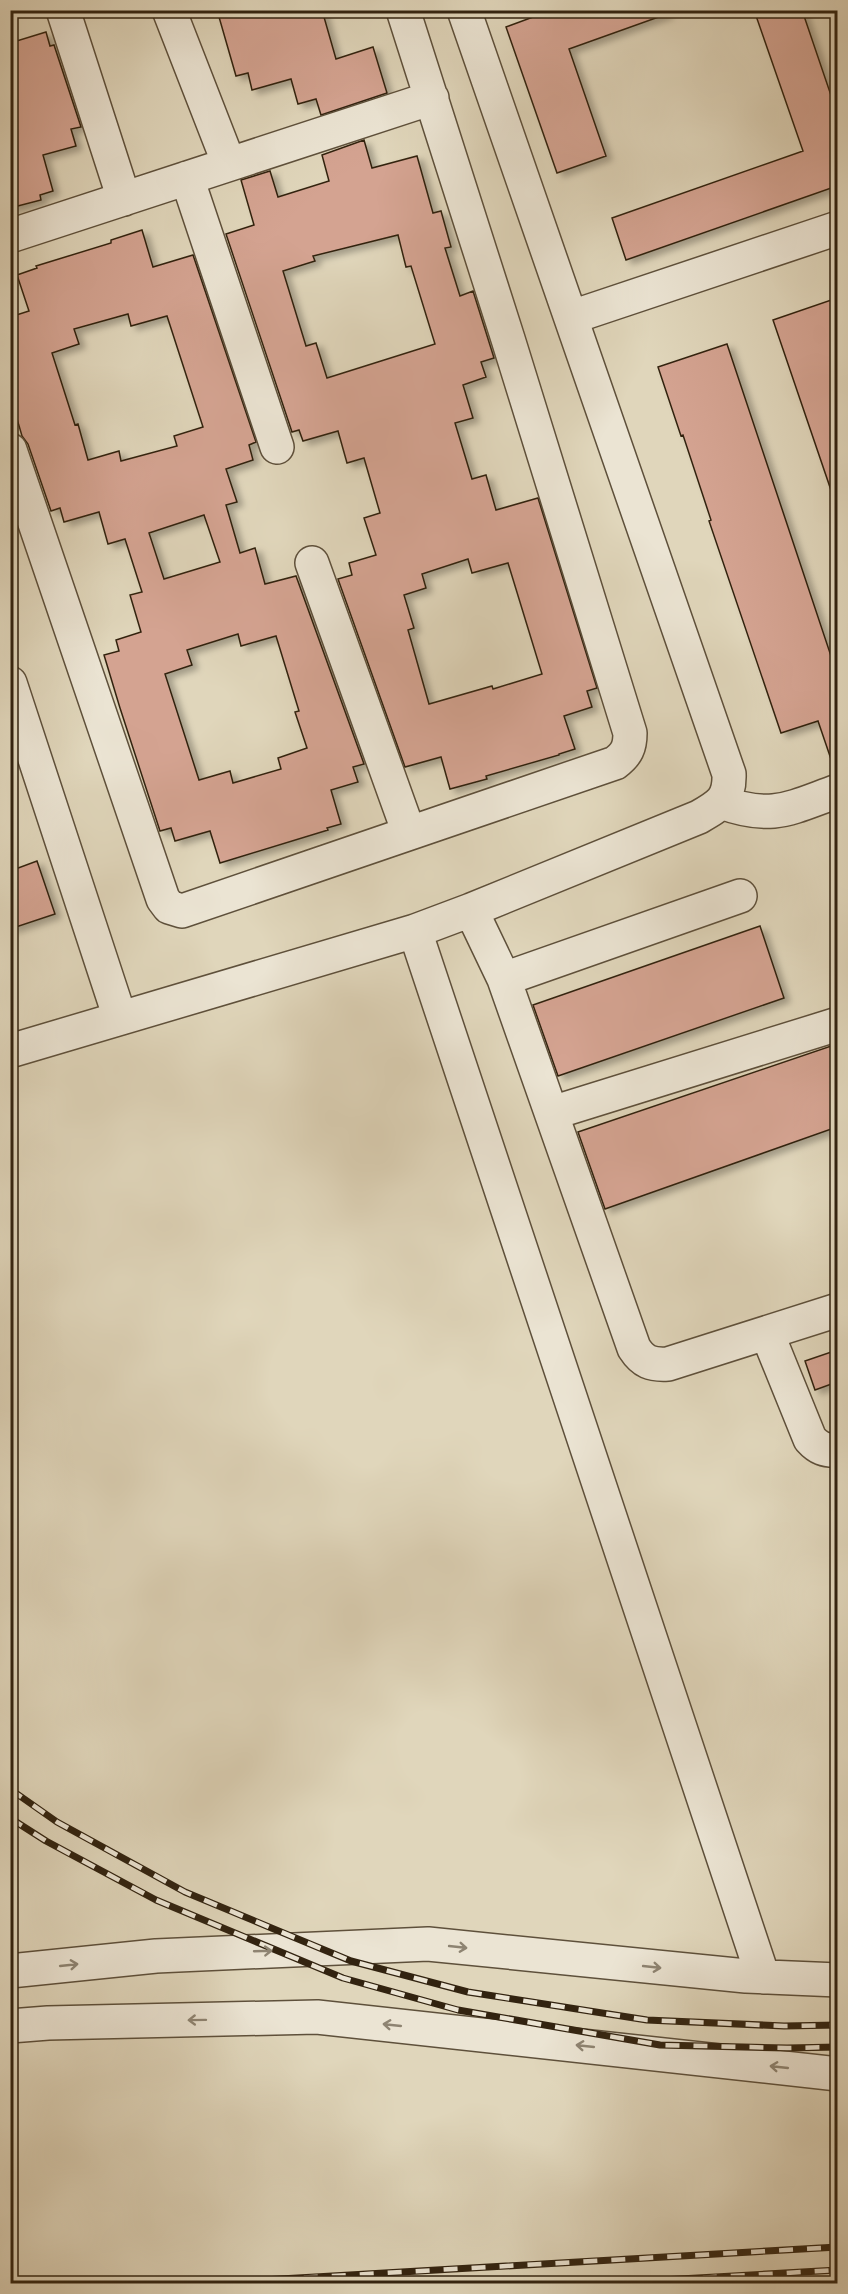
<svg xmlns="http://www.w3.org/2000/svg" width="848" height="2294" font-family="Cardo,serif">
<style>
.building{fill:#d4a391;stroke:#322310;stroke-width:1.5;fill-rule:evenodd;filter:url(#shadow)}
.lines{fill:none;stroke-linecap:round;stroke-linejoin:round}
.minor-casing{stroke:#5e503b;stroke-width:36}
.minor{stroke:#ebe4d3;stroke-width:33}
.rail-casing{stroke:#322310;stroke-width:7}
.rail{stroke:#ebe4d3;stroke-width:4.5;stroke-dasharray:14;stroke-linecap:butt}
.oneway{stroke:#8e8472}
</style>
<defs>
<filter id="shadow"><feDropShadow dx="6" dy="4" stdDeviation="3" flood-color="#0004"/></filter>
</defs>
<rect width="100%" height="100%" fill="#e0d6bb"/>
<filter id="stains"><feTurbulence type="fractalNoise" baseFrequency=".00333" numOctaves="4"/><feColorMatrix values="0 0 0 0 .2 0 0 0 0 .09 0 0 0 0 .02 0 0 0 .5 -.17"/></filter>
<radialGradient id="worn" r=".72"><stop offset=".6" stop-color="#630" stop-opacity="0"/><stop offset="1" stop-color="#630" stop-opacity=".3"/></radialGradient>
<path class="building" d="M 217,10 L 322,10 L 336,59 L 373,47 L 387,93 L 321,115 L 316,99 L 298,104 L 291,79 L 252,90 L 248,73 L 236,76 Z
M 552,10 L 666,10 L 667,14 L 569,49 L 606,156 L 557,173 L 506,27 Z
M 754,10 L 802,10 L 837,113 L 837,186 L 626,260 L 612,218 L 803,151 Z
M 46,32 L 50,46 L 54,45 L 81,127 L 71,129 L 76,146 L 43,155 L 53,191 L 40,195 L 41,200 L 10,208 L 10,43 Z
M 364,140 L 372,168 L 417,156 L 433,213 L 441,211 L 451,247 L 445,248 L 460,296 L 473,291 L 494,358 L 481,362 L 486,377 L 463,385 L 473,418 L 455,423 L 472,479 L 486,475 L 496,510 L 538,498 L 597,688 L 587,691 L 592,707 L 564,716 L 575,749 L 559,754 L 559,755 L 486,776 L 487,779 L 450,789 L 441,757 L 405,767 L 338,579 L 352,575 L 349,563 L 376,555 L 364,518 L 380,513 L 364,458 L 347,463 L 338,431 L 303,441 L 299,430 L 292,432 L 226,234 L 254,225 L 241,180 L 270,171 L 278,197 L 329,181 L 322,155 ZM 398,235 L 406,267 L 411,266 L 435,344 L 327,378 L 316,343 L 306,346 L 283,271 L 315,261 L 313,256 ZM 468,559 L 472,573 L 508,563 L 542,674 L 493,689 L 492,686 L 429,704 L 408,630 L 414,628 L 404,595 L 426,588 L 422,574 Z
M 142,230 L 153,267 L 193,255 L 256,442 L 249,445 L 253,460 L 226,469 L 237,502 L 226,505 L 240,553 L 255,548 L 265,584 L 296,576 L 364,764 L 353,767 L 358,782 L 331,790 L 341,824 L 327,828 L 328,830 L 220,863 L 210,831 L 175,841 L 171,828 L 160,831 L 120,708 L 104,655 L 119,651 L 116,640 L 141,632 L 130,595 L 142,592 L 125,539 L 108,544 L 99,512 L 64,522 L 60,508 L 51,511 L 28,444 L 22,436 L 10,395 L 10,317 L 29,311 L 17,275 L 37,268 L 36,266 L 111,243 L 111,240 ZM 128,314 L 131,326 L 167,316 L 203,427 L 174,436 L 177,446 L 121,461 L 119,451 L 88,460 L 78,424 L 75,425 L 52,353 L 79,344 L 74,329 ZM 204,515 L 220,562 L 164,579 L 149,533 ZM 238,634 L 241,646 L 276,636 L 299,711 L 295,712 L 307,748 L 278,758 L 281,769 L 233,783 L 230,771 L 199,780 L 165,674 L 192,665 L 187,650 Z
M 837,298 L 837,495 L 833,496 L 773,320 Z
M 727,344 L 837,674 L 837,765 L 833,765 L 818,721 L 781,733 L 709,521 L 711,520 L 683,435 L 681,436 L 658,367 Z
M 37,861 L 55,914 L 10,929 L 10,871 Z
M 760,926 L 784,998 L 558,1076 L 533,1005 Z
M 837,1044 L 837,1127 L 605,1209 L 578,1132 Z
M 837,1350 L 837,1382 L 815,1390 L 805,1361 Z"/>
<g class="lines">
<defs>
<path id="minor" d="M 63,10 L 124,199
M 169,10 L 229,164
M 187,178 L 277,447
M 10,236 L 432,98
M 572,317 L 838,228
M 10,450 L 163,899 L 169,907 L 182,911 L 615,763 C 627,754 630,747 630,733 L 508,339 L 403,10
M 312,563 L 409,833
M 10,683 L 120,1018
M 721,802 C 772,821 790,808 838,791
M 471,910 L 504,979 L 634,1348 C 643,1362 651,1365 668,1364 L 838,1310
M 415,931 L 763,1977
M 504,979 L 740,896
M 10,1051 L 415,931 L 471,910 L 699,817 C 720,805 730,799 729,774 L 464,10
M 552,1113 L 838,1024
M 767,1333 L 810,1439 C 818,1448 825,1451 838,1450
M 10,1971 L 156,1956 L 428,1944 L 746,1976 L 838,1980
M 10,2026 L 48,2023 L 317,2017 L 838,2074"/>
</defs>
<use href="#minor" class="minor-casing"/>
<use href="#minor" class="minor"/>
<defs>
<path id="rail" d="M 10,1789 L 57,1822 L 185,1892 L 351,1961 L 468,1992 L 647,2020 L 784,2026 L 838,2025
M 10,1818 L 46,1841 L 156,1900 L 343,1978 L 458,2010 L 660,2045 L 787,2048 L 838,2047
M 192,2284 L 838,2247
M 591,2284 L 838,2270"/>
</defs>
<use href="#rail" class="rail-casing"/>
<use href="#rail" class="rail"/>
</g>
<defs><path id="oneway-shaft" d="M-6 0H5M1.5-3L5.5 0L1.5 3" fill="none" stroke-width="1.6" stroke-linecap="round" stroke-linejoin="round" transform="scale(1.5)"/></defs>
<g class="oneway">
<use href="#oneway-shaft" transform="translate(458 1947) rotate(6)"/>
<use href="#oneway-shaft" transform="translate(263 1951) rotate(-2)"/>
<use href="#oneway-shaft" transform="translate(69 1965) rotate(-6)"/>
<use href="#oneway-shaft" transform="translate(652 1967) rotate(6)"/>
<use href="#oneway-shaft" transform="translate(197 2020) rotate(179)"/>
<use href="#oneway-shaft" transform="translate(392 2025) rotate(-174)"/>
<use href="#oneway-shaft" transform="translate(585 2046) rotate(-174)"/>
<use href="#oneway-shaft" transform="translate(779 2067) rotate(-174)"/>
</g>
<rect width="848" height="2294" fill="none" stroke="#e0d6bb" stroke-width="36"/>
<rect x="12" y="12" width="824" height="2270" fill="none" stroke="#322310" stroke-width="3"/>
<rect x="18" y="18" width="812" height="2258" fill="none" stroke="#322310" stroke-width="1.5"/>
<rect width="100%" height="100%" filter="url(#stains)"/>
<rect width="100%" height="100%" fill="url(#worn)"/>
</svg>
